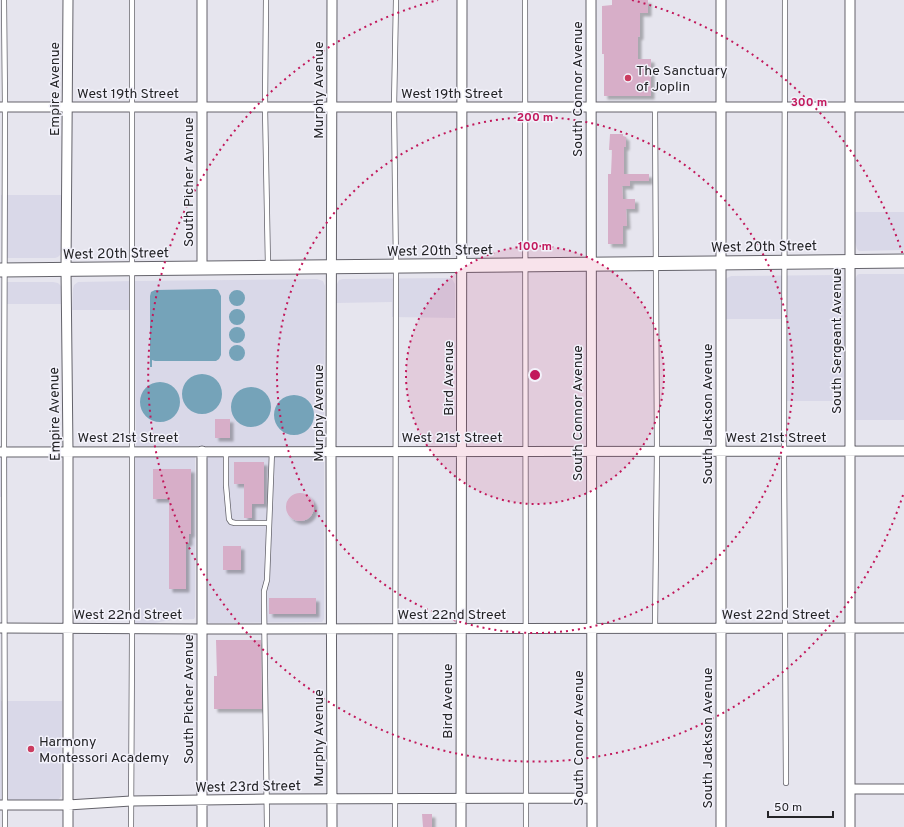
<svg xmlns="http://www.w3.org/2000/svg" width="904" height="827" font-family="Overpass,sans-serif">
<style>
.built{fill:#d9d8e8}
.water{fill:#75a3b9}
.building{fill:#d7aec8;filter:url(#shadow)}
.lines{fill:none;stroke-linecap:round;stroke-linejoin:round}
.service-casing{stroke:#64636b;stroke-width:6}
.minor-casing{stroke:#64636b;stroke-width:11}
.secondary-casing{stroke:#64636b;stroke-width:15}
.service{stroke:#fff;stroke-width:4.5}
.minor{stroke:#fff;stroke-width:9}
.secondary{stroke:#fff;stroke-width:13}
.ring{fill:none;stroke:#c2185b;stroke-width:2;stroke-dasharray:2 4}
.poi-dot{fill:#cb3c60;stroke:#f3f2fb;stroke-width:1.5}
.labels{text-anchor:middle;stroke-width:3;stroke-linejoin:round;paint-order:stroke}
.poi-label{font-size:14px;fill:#242427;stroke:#f3f2fb;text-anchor:start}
.street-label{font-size:14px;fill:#242427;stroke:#f3f2fb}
.centre{fill:#c2185b;stroke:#f3f2fb;stroke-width:2}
.ring-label{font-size:12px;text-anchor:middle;font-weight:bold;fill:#c2185b;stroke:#f3f2fb;stroke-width:3;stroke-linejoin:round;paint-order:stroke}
</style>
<defs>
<filter id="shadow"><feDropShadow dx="3.5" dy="3.5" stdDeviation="1" flood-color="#0004"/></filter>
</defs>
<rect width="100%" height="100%" fill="#e6e5ee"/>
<path class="built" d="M 1,195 L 61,195 L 61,250 L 60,255 L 58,257 L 55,258 L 2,258 Z
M 855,212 L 904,212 L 904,250 L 859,251 L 857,249 L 855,242 Z
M 859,274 L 904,274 L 904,420 L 855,420 L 855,280 L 857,275 Z
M 838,275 L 842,278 L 844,281 L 844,401 L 782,401 L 782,319 L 725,319 L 725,281 L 727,278 L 731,276 Z
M 447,278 L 452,279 L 455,284 L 455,318 L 392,317 L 392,302 L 336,303 L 337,284 L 339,280 L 343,279 Z
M 317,279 L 323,281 L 325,286 L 324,445 L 320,446 L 136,446 L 135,310 L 72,310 L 73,289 L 74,285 L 78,282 L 135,281 Z
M 7,282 L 53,282 L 58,283 L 60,285 L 62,288 L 62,304 L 7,304 Z
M 0,455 L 8,455 L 7,497 L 0,497 Z
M 135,455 L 193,455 L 195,456 L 195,617 L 194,619 L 171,620 L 150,624 L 135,624 Z
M 209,456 L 323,456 L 324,457 L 324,619 L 322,622 L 210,623 L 207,621 L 206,461 L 206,458 Z
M 0,677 L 1,701 L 62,701 L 61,796 L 59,799 L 57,800 L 0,800 Z"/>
<path class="water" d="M 215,289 L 218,290 L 221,296 L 221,355 L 219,359 L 216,361 L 155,361 L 152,360 L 152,367 L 150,367 L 150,296 L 151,292 L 155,290 Z
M229 298a8 8 0 1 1 16 0a8 8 0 1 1-16 0Z
M229 317a8 8 0 1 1 16 0a8 8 0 1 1-16 0Z
M229 335a8 8 0 1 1 16 0a8 8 0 1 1-16 0Z
M229 353a8 8 0 1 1 16 0a8 8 0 1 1-16 0Z
M182 394a20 20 0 1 1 40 0a20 20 0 1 1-40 0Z
M140 402a20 20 0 1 1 40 0a20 20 0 1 1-40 0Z
M231 407a20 20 0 1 1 40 0a20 20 0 1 1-40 0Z
M274 415a20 20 0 1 1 40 0a20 20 0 1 1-40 0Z"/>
<path class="building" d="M 612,0 L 648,0 L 648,13 L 640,13 L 640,36 L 638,37 L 638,59 L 651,59 L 651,96 L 604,96 L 604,54 L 602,54 L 602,6 L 612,5 Z
M 610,134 L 623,134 L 623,136 L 626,137 L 626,147 L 624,147 L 624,174 L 649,174 L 649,181 L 630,181 L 630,186 L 622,186 L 623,199 L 635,199 L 635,209 L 626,209 L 627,226 L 623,226 L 623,244 L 608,244 L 608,174 L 611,174 L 612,150 L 609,150 Z
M 215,419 L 230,419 L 230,438 L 215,438 Z
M 234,462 L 264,462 L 264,504 L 252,504 L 252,518 L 244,518 L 244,484 L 234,484 Z
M 153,469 L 191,469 L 191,534 L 189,534 L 189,542 L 186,543 L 186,589 L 169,589 L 169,499 L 153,499 Z
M286 507a14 14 0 1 1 28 0a14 14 0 1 1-28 0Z
M 223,546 L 241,546 L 241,570 L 223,570 Z
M 269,598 L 316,598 L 316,614 L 269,614 Z
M 216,640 L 261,640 L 262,709 L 214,709 L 214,676 L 217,676 Z
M 422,814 L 432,814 L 432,827 L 423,827 Z"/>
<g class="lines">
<defs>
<path id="service" d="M 4,0 L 5,107 L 4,452 L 5,827
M 266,0 L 265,107 L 268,266
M 525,0 L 526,827
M 785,0 L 784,451 L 786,783
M 226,452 L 226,485 L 229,519 L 231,522 L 235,523 L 269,523
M 655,629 L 657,451 L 655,107
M 131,827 L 132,636 L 132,0
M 267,827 L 264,602 L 264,591 L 267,580 L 272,451
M 395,827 L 396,266 L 394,107 L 396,0"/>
<path id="minor" d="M 202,0 L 202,268
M 591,0 L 592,827
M 721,0 L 721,827
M 0,107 L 904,107
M 0,452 L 904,451
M 0,628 L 202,629 L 904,628
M 850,789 L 904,789
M 0,805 L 68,805 L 131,801 L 267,799 L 592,798
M 68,827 L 68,451 L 66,269 L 68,0
M 202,827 L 202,451
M 332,827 L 331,451 L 332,0
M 461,827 L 462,0
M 850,827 L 850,0"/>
<path id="secondary" d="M 0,270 L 904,261"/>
</defs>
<use href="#service" class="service-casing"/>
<use href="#minor" class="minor-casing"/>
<use href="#secondary" class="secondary-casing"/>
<use href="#service" class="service"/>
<use href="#minor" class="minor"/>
<use href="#secondary" class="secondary"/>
</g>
<circle cx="535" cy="375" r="129" fill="#c2185b" fill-opacity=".12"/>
<g class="ring">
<circle cx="535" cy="375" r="129"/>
<circle cx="535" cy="375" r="258"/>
<path d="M903 495A387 387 0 1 1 438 0M632 0A387 387 0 0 1 903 255"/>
</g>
<g class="poi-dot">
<circle cx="628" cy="78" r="4"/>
<circle cx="31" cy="749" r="4"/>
</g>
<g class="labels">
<g class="poi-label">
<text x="636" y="75">The Sanctuary<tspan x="636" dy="16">of Joplin</tspan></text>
<text x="39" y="746">Harmony<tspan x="39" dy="16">Montessori Academy</tspan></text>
</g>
<g class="street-label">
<text transform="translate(54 89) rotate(-90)" y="5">Empire Avenue</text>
<text transform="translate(577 89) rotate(-90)" y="5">South Connor Avenue</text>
<text transform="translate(318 90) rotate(-90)" y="5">Murphy Avenue</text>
<text x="128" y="98">West 19th Street</text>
<text x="452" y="98">West 19th Street</text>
<text transform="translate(188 182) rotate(-90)" y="5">South Picher Avenue</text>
<text transform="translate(764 246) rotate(-1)" y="5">West 20th Street</text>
<text transform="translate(440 250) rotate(-1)" y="5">West 20th Street</text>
<text transform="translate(116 253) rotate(-1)" y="5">West 20th Street</text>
<text transform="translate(836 341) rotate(-90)" y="5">South Sergeant Avenue</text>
<text transform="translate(448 378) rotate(-90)" y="5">Bird Avenue</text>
<text transform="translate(318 413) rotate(-90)" y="5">Murphy Avenue</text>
<text transform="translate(577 413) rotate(-90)" y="5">South Connor Avenue</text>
<text transform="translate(54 414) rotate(-91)" y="5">Empire Avenue</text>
<text transform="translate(707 414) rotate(-90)" y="5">South Jackson Avenue</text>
<text x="128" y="442">West 21st Street</text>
<text x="452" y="442">West 21st Street</text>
<text x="776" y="442">West 21st Street</text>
<text x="128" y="619">West 22nd Street</text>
<text x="452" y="619">West 22nd Street</text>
<text x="776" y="619">West 22nd Street</text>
<text transform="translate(188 699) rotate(-90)" y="5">South Picher Avenue</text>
<text transform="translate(447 701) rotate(-90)" y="5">Bird Avenue</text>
<text transform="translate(318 738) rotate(-90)" y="5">Murphy Avenue</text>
<text transform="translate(578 738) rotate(-90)" y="5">South Connor Avenue</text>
<text transform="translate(707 738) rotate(-90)" y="5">South Jackson Avenue</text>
<text transform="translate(248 786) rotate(-1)" y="5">West 23rd Street</text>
</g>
</g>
<circle cx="535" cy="375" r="6" class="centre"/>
<g class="ring-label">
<text x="809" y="106">300 m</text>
<text x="535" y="121">200 m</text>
<text x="535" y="250">100 m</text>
</g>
<path d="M768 811v6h65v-6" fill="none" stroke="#242427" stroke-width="2"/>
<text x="774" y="811" font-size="12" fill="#242427" stroke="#f3f2fb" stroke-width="3" paint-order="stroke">50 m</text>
</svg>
